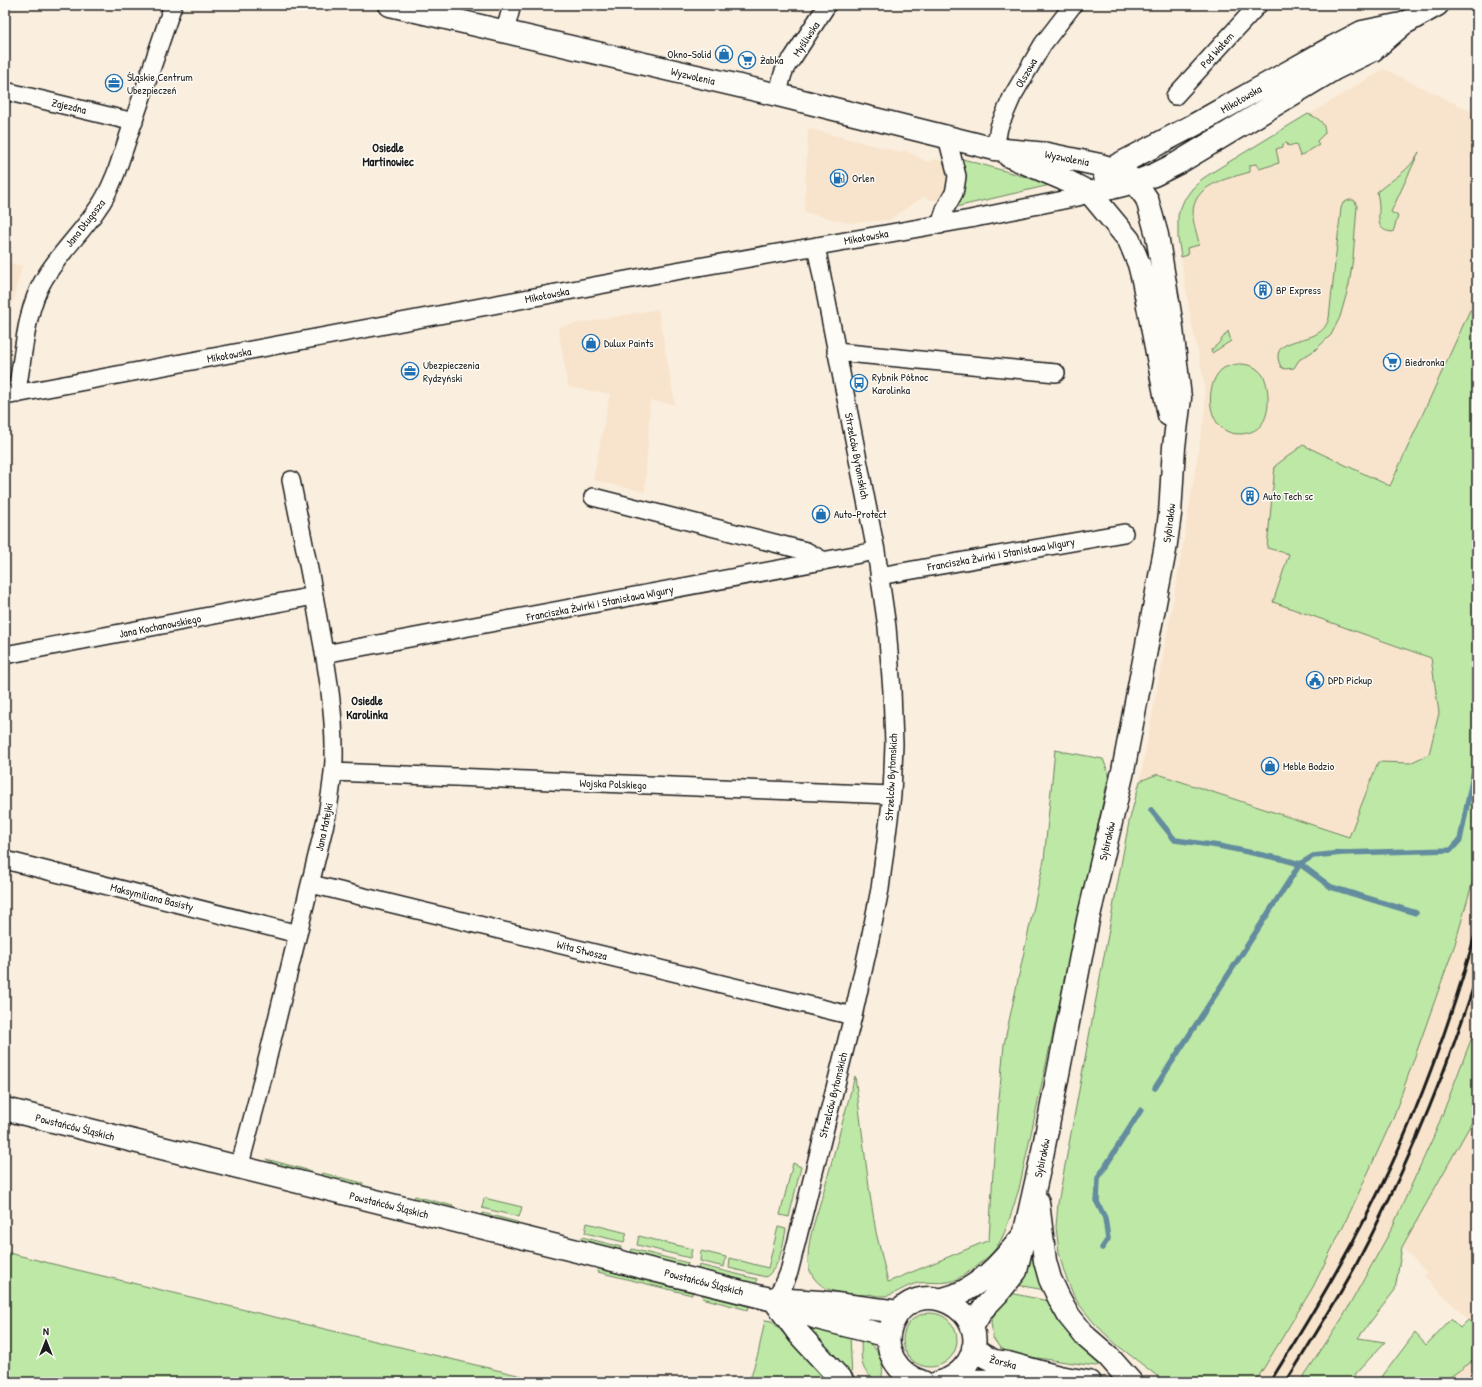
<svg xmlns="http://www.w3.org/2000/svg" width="1482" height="1387" font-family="'Patrick Hand',sans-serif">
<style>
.built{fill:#f8e4cc}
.green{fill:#bde8a5;stroke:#6c8260}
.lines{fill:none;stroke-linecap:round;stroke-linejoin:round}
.stream{stroke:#638c9e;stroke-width:5.5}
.street-casing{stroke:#1c1c1c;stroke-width:20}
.secondary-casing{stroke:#1c1c1c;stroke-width:25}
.street{stroke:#fdfcf7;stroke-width:17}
.secondary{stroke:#fdfcf7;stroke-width:22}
.rail{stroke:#1c1c1c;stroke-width:3}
.labels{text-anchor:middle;stroke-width:3;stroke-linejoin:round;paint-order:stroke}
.street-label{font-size:11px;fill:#1c1c1c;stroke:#fdfcf7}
.poi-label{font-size:11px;fill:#1c1c1c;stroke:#fdfcf7;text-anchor:start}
.neighbourhood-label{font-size:12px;font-weight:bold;fill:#1c1c1c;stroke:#fdfcf7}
</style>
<rect width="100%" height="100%" fill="#faeede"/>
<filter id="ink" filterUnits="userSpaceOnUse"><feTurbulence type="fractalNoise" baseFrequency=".025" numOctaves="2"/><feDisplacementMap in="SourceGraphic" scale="8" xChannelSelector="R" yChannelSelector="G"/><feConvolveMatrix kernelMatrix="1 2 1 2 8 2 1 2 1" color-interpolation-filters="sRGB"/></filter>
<g filter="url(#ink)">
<path class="built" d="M 1384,69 L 1477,114 L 1477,313 L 1470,311 L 1390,486 L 1303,445 L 1289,554 L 1273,602 L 1431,658 L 1439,713 L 1429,754 L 1410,763 L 1378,762 L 1349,837 L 1158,774 L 1140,781 L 1180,563 L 1205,410 L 1204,382 L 1189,309 L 1178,238 L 1177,223 L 1179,211 L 1188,194 L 1202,179 Z
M 810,129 L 900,152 L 905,150 L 927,162 L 935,159 L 942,161 L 947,168 L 949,174 L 947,188 L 944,195 L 938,200 L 931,200 L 923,197 L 889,220 L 849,223 L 804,212 L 808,130 Z
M 5,261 L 22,266 L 5,332 Z
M 658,309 L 675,404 L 650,401 L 645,492 L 593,480 L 610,394 L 568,387 L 558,327 Z
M 1477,866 L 1477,1024 L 1436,1131 L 1391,1230 L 1343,1318 L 1300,1382 L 1254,1382 L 1313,1287 L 1351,1210 L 1393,1118 L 1455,944 Z
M 1477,1113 L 1477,1328 L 1424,1277 L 1427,1273 L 1402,1247 Z
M 1477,1358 L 1477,1382 L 1443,1382 L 1452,1375 Z"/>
<path class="green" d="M 1308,114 C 1318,118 1325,122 1325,133 L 1317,141 L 1319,145 L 1300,156 L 1296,144 L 1288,146 L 1287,143 L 1283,144 L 1283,147 L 1276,149 L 1279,163 L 1259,169 L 1256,164 L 1250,165 L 1250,172 C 1227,179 1192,184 1193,215 C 1193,225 1198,235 1199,245 L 1187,248 L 1188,255 L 1181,257 L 1178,238 L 1178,215 L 1184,200 L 1192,189 L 1202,179 L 1219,168 Z
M 1419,152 L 1391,212 L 1398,216 L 1393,232 C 1376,231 1379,220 1379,208 C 1379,203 1378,197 1377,192 C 1393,178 1409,172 1419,152 Z
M 963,159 L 1050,184 L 1050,185 L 956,207 L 961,162 Z
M 1349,200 L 1354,200 L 1357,206 L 1353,258 L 1349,285 L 1340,317 L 1331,335 L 1315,350 L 1299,360 L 1294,368 L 1285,369 L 1281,367 C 1267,339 1304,343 1318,333 C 1324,330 1327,324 1329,318 L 1341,208 L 1343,203 Z
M 1470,310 L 1477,313 L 1477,866 L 1455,944 L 1393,1118 L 1351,1210 L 1313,1287 L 1259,1376 L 1254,1382 L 1165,1382 L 1117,1345 L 1094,1323 L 1078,1303 L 1073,1294 L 1064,1272 L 1059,1252 L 1056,1227 L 1058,1203 L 1129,822 L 1140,781 L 1158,774 L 1349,837 L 1378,762 L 1410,763 L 1429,754 L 1439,713 L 1431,658 L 1273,602 L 1289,554 L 1267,548 L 1275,466 L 1303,445 L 1390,486 Z
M 1228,331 L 1231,341 L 1212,353 L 1211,350 L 1218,344 Z
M 1238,364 C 1245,364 1253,365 1258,370 C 1266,376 1267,386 1268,395 C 1269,415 1264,433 1240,434 C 1207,435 1203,387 1221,370 C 1226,366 1232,365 1238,364 Z
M 1055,750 L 1103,759 L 1109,774 L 1019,1189 C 1012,1209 1006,1239 991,1254 C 985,1260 977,1265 970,1271 C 963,1275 957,1281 948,1282 C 938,1284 928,1281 918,1283 C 897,1288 893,1301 869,1294 L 868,1295 C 848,1294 821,1294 811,1273 C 809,1269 808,1263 808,1258 C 808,1236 818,1212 824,1190 C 834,1152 845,1114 855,1076 L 870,1195 L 876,1232 L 888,1282 L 989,1240 L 994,1155 L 1004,1044 L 1044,860 Z
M 1477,1024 L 1477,1113 L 1402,1247 L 1395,1290 L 1358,1338 L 1385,1342 L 1348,1382 L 1300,1382 L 1343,1317 L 1391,1230 L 1436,1131 Z
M 266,1159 L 311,1171 L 310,1174 L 277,1165 Z
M 793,1163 L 801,1167 L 789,1217 L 780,1215 Z
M 322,1173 L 363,1183 L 362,1187 L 321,1176 Z
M 415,1196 L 453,1206 L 452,1209 L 414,1199 Z
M 484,1198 L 522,1207 L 519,1217 L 482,1208 Z
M 483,1213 L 517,1222 L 516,1225 L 482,1216 Z
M 587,1223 L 627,1233 L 624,1242 L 585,1233 Z
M 778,1227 L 786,1229 C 783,1245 780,1267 766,1277 L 729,1268 L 730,1258 L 768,1268 Z
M 639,1236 L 692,1249 L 690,1258 L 637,1245 Z
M 582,1237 L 621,1247 L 620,1250 L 581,1240 Z
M 632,1249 L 688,1263 L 687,1267 L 631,1253 Z
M 701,1251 L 726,1257 L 724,1267 L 700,1261 Z
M 5,1252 L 65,1267 L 547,1382 L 5,1382 Z
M 1033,1254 L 1036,1254 L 1045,1290 L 1017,1285 L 1027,1268 Z
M 699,1265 L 757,1279 L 756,1284 L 698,1269 Z
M 597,1268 L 692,1292 L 692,1295 L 598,1272 Z
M 1010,1293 L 1048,1301 L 1050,1300 L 1099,1363 L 1099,1365 L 1095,1366 L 1016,1355 L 1000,1348 L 993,1338 L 991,1322 L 996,1310 Z
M 703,1294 L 749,1306 L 748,1310 L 702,1298 Z
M903 1340a27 27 0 1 1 54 0a27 27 0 1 1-54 0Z
M 1451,1319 L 1460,1328 L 1468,1320 L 1477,1328 L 1477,1358 L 1443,1382 L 1378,1382 L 1415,1333 L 1426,1345 Z
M 765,1320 L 772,1321 L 829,1382 L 749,1382 L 758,1354 Z
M 808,1325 L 850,1335 L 852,1378 L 807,1328 Z
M 861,1338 C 878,1347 886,1361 881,1381 C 877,1379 870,1377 867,1373 C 859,1364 862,1348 861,1338 Z"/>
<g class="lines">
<path class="stream" d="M 1151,810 L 1175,840 L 1219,846 L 1282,859 L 1300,864 L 1331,887 L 1416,913
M 1155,1088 L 1300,864 L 1313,856 L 1342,853 L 1451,850 L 1460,840 L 1477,756
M 1102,1248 L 1108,1239 L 1105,1218 L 1097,1202 L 1098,1178 L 1141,1110"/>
<defs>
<path id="street" d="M 505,31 L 512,5
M 5,91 L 134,122
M 778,95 C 781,82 782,69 792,59 L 827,5
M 1175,96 L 1258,5
M 995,149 L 999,127 L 1012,97 L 1043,44 L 1073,5
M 940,225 L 946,207 L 954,193 L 956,183 L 957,176 L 947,137
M 836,352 L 1056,373
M 18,394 L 18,384 C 24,351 26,310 43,281 C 58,254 81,234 98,208 C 106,198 111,185 116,173 L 173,5
M 5,396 L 653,275 L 970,219 L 1078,197 L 1090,193
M 593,497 L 798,549 L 806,551 L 824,561
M 879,576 L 1124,533
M 324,654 L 876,551
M 5,655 L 314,596
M 333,772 L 892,795
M 5,860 L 298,934
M 311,884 L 853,1016
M 239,1168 L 259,1093 L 327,815 C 330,797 333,779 334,760 C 335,717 328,673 320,630 C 312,580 301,530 291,480
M 774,1300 L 785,1282 L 789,1272 L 853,1016 L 869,944 L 880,889 L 892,795 L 894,744 L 892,691 L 887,627 L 876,551 L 816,246"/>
<path id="secondary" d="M 390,5 L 778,95 L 995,149 L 1047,154 L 1100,165 L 1119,171 L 1129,177 L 1135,182 L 1147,199 L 1157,235 L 1171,320 L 1180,398 L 1174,447 L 1170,514 L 1165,550 L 1123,771 L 1088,920 L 1042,1156 L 1016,1271 L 1000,1291 L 982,1310 L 972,1327
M 1009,156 L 1063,179 L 1090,193 L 1129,240 L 1139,264 L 1143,280 L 1169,415
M 1105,176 L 1112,168 L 1196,124 L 1333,47 L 1362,32 L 1402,24
M 1090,193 L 1135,182 L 1154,175 L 1178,163 L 1334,69 L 1373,50 L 1403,24 L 1437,5
M 5,1109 L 774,1300 L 817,1318 L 880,1334 L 888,1338
M 1038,1202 L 1045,1261 L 1050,1279 L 1060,1300 L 1069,1316 L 1086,1337 L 1108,1356 L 1131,1382
M 943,1299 C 976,1292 1002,1262 1022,1237
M 774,1300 L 799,1334 L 843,1382
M 789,1300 L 820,1302 L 899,1312
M 973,1348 L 984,1356 L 994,1361 L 1008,1363 L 1059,1377 L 1089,1382
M 947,1380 L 1007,1381 L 1044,1378
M 923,1382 C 898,1375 881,1350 892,1324 C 915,1269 998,1311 968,1362 C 961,1372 951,1380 939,1382"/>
</defs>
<use href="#street" class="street-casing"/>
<use href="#secondary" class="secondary-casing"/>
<use href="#street" class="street"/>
<use href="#secondary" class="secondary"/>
<path class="rail" d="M 1270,1382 C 1305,1326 1339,1270 1369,1211 C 1415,1121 1450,1025 1477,928
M 1286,1382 C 1310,1343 1334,1305 1356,1265 C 1405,1172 1445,1076 1477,976
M 1463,1382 L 1477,1372"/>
</g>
</g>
<defs>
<symbol id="shop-ring" viewBox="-11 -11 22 22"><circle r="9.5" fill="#fdfcf7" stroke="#1f6fb2" stroke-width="1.5"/><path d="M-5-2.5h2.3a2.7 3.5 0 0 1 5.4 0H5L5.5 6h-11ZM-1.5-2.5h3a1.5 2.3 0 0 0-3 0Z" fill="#1f6fb2"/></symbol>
<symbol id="supermarket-ring" viewBox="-11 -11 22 22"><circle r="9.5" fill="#fdfcf7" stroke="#1f6fb2" stroke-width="1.5"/><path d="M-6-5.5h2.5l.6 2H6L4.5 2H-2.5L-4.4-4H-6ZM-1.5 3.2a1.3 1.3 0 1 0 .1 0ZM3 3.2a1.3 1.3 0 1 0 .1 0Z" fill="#1f6fb2"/></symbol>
<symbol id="office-ring" viewBox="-11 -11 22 22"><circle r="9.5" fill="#fdfcf7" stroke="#1f6fb2" stroke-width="1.5"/><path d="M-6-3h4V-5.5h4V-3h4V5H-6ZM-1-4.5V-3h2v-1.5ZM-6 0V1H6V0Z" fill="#1f6fb2"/></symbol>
<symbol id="fuel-ring" viewBox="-11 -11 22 22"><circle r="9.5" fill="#fdfcf7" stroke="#1f6fb2" stroke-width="1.5"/><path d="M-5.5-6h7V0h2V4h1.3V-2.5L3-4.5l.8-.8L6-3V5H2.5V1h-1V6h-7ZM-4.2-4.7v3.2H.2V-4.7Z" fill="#1f6fb2"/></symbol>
<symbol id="building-ring" viewBox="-11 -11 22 22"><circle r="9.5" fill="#fdfcf7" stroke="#1f6fb2" stroke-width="1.5"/><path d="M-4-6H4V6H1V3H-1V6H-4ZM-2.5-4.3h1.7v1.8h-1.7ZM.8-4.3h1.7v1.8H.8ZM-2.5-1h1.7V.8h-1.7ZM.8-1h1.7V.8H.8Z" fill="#1f6fb2"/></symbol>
<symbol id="bus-ring" viewBox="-11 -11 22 22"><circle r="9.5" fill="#fdfcf7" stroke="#1f6fb2" stroke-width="1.5"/><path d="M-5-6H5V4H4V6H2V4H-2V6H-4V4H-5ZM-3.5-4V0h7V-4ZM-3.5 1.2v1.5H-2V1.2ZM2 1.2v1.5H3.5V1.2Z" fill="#1f6fb2"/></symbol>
<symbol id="civic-ring" viewBox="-11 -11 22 22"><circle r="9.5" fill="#fdfcf7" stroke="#1f6fb2" stroke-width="1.5"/><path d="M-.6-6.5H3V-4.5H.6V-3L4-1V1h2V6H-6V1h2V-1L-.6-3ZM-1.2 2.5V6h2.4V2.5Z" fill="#1f6fb2"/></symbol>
</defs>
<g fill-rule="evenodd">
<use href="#shop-ring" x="714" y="44" width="20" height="20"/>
<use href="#supermarket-ring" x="737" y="50" width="20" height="20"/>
<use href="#office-ring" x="104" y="73" width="20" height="20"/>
<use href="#fuel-ring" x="829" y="168" width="20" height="20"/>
<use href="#building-ring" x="1253" y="280" width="20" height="20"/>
<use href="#shop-ring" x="581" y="333" width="20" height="20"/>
<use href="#supermarket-ring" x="1382" y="352" width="20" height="20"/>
<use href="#office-ring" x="400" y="361" width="20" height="20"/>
<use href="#bus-ring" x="849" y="373" width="20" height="20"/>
<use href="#building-ring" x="1240" y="486" width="20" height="20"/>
<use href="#shop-ring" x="811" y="504" width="20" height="20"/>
<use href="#civic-ring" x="1305" y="670" width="20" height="20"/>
<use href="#shop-ring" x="1260" y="756" width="20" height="20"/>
</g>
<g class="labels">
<g class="street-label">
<text transform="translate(806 39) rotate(-57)" y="4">Myśliwska</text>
<text transform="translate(1217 50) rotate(-48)" y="4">Pod Wałem</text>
<text transform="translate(1026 73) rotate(-60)" y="4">Olszowa</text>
<text transform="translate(693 76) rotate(13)" y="4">Wyzwolenia</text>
<text transform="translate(1241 99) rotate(-30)" y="4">Mikołowska</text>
<text transform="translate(69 106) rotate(13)" y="4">Zajezdna</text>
<text transform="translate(1067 158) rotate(11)" y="4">Wyzwolenia</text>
<text transform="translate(85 223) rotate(-52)" y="4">Jana Długosza</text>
<text transform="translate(866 237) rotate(-10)" y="4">Mikołowska</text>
<text transform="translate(547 295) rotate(-11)" y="4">Mikołowska</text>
<text transform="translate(229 355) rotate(-10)" y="4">Mikołowska</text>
<text transform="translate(857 456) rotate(79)" y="4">Strzelców Bytomskich</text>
<text transform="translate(1169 523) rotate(-83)" y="4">Sybiraków</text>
<text transform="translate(1001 554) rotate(-10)" y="4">Franciszka Żwirki i Stanisława Wigury</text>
<text transform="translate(600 603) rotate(-11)" y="4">Franciszka Żwirki i Stanisława Wigury</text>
<text transform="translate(160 626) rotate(-11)" y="4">Jana Kochanowskiego</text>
<text transform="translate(891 777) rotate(-87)" y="4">Strzelców Bytomskich</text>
<text transform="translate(613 784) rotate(2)" y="4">Wojska Polskiego</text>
<text transform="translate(324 827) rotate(-78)" y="4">Jana Matejki</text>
<text transform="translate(1107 841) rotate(-77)" y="4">Sybiraków</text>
<text transform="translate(152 897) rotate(14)" y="4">Maksymiliana Basisty</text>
<text transform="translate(582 950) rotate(14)" y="4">Wita Stwosza</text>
<text transform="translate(833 1095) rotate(-76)" y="4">Strzelców Bytomskich</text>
<text transform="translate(75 1127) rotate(14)" y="4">Powstańców Śląskich</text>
<text transform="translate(1042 1158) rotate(-78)" y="4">Sybiraków</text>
<text transform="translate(389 1205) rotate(14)" y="4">Powstańców Śląskich</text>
<text transform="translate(704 1282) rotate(14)" y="4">Powstańców Śląskich</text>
<text transform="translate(1003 1362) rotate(15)" y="4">Żorska</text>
</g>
<g class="poi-label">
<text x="711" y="58" text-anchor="end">Okno-Solid</text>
<text x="760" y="64">Żabka</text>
<text x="127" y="81">Śląskie Centrum<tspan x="127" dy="13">Ubezpieczeń</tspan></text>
<text x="852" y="182">Orlen</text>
<text x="1276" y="294">BP Express</text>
<text x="604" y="347">Dulux Paints</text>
<text x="1405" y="366">Biedronka</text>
<text x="423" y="369">Ubezpieczenia<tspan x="423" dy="13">Rydzyński</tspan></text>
<text x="872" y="381">Rybnik Północ<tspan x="872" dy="13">Karolinka</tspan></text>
<text x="1263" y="500">Auto Tech sc</text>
<text x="834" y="518">Auto-Protect</text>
<text x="1328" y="684">DPD Pickup</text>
<text x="1283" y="770">Meble Bodzio</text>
</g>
<g class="neighbourhood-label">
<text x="388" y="152">Osiedle<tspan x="388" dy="14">Martinowiec</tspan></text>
<text x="367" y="705">Osiedle<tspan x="367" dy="14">Karolinka</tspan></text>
</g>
</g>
<rect width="1482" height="1387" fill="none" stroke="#fdfcf7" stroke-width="20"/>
<rect x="10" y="10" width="1462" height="1367" fill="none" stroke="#1c1c1c" stroke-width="1.5" filter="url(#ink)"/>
<g transform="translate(46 1341)" stroke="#fdfcf7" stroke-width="3" paint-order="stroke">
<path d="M0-3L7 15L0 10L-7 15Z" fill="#1c1c1c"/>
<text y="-6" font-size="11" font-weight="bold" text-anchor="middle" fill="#1c1c1c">N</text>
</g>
</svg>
